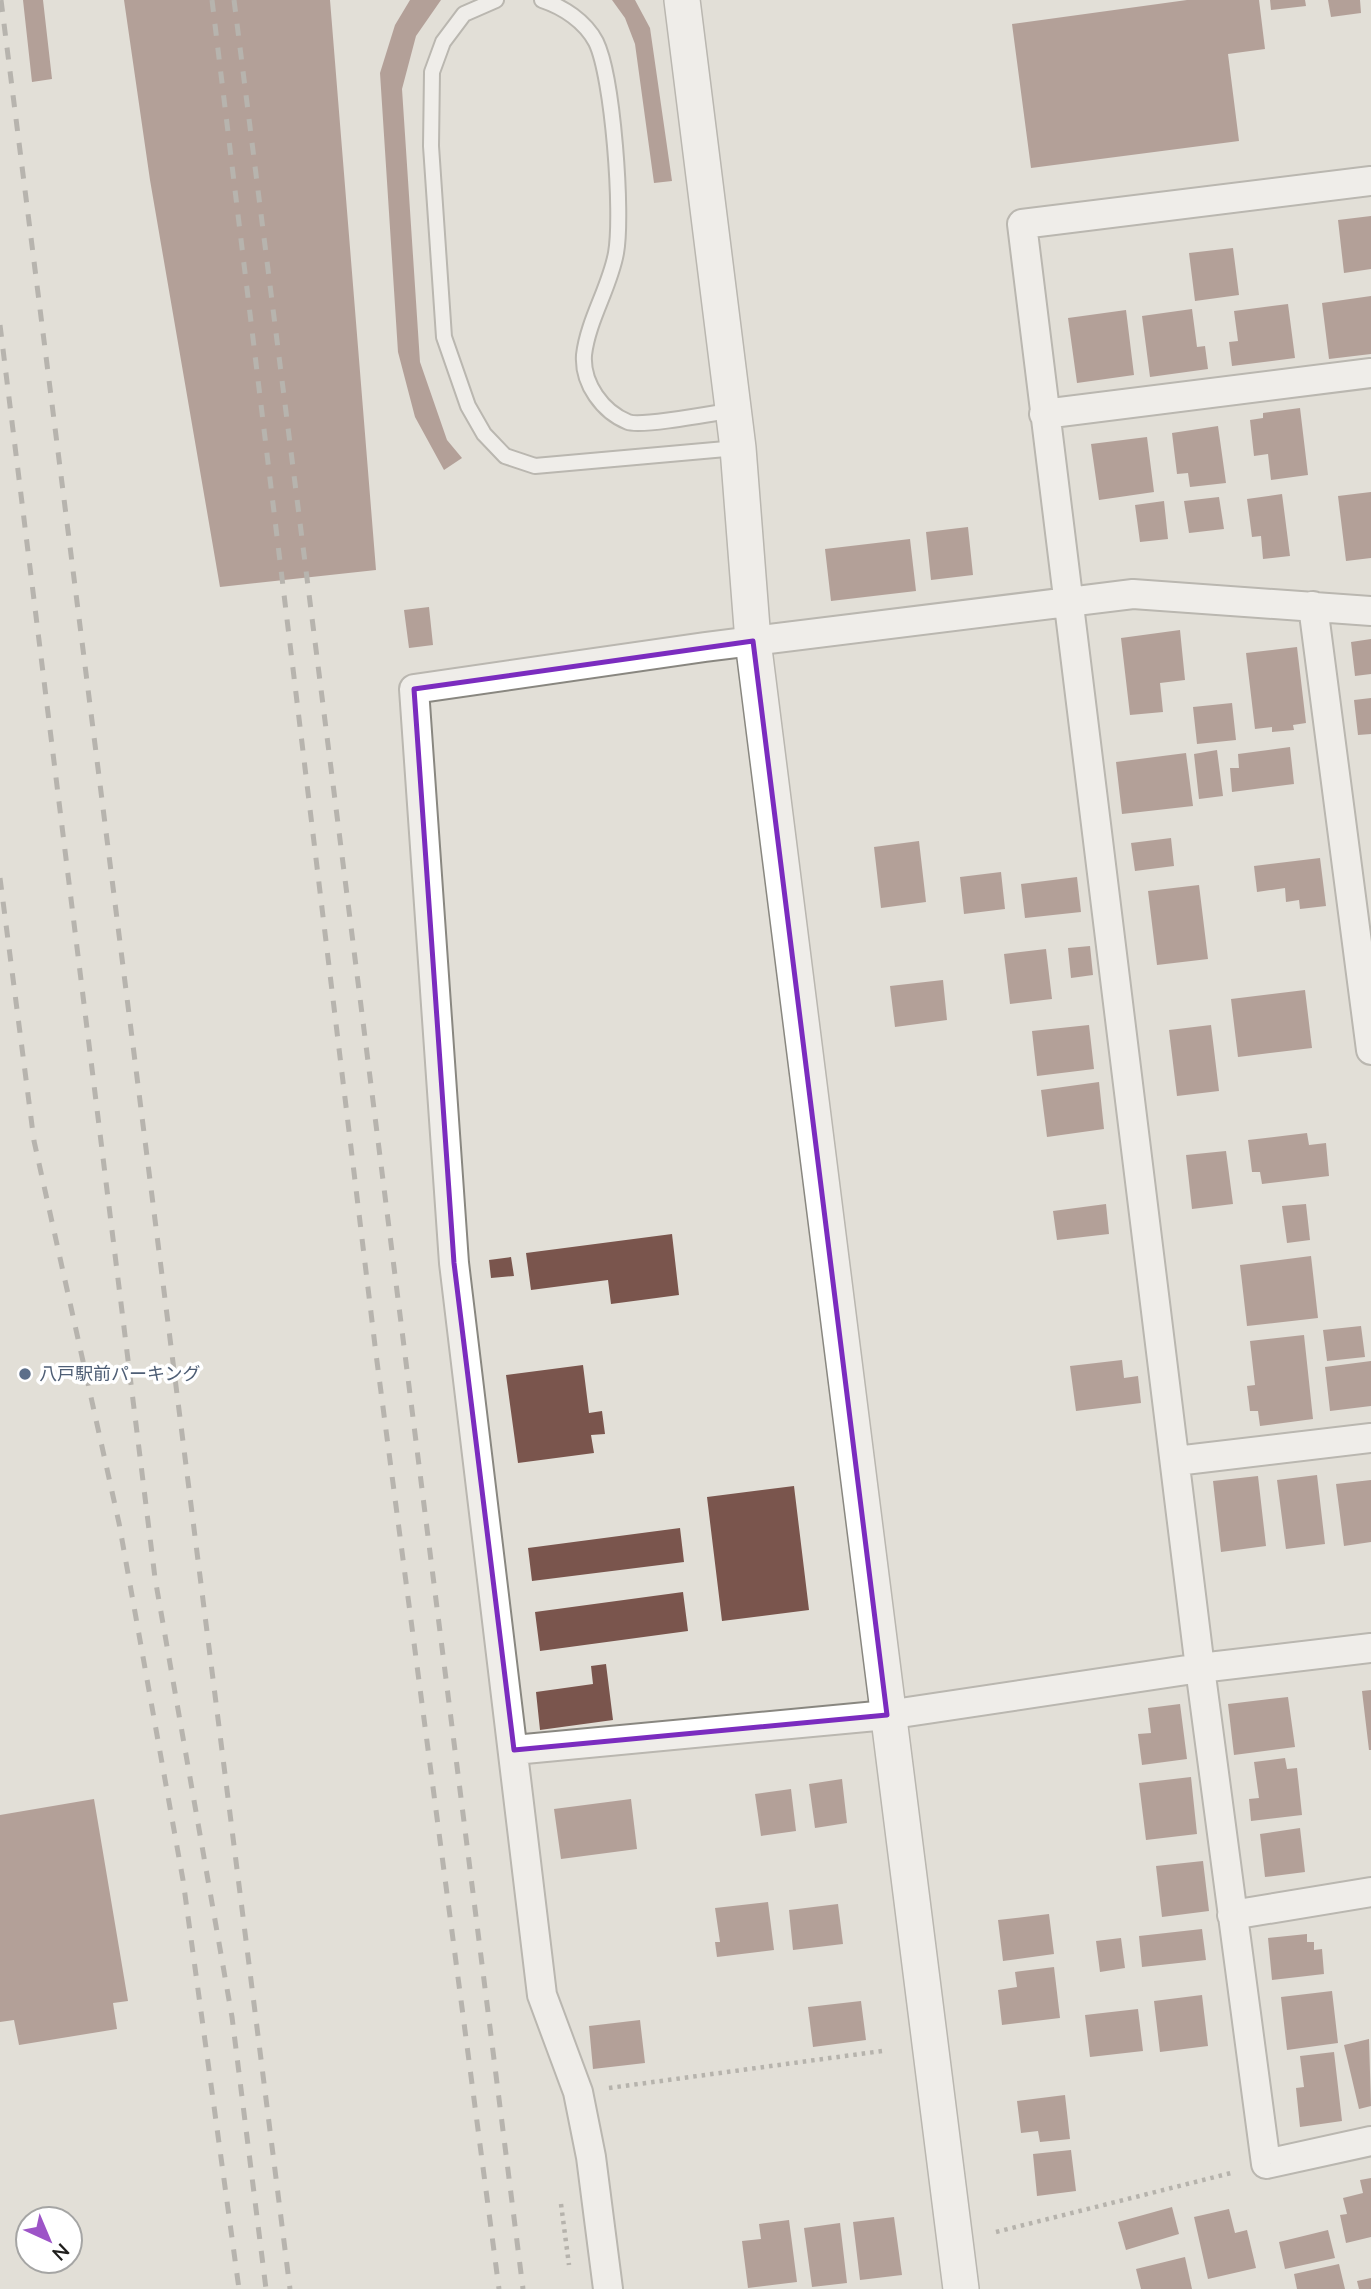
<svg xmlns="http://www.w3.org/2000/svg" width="1371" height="2289" font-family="Lato,'Noto Sans JP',sans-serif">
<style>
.building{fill:#7a554d}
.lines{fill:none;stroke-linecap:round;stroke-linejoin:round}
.service-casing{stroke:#898780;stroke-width:18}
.minor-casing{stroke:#898780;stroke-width:32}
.tertiary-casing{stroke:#898780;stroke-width:38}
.path{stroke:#807e79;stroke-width:4.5;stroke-dasharray:3.5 5;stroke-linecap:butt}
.service{stroke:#fff;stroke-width:14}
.minor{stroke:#fff;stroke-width:28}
.tertiary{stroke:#fff;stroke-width:35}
.rail{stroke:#83817c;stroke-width:5;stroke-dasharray:12 12;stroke-linecap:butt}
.marked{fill:none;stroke:#7b2cbf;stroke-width:5;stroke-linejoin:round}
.service-dot{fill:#5c6f8a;stroke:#fff;stroke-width:2.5}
.labels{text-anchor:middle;stroke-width:7;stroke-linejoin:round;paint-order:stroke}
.service-label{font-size:18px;fill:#4e5e75;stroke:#fff;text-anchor:start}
</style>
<rect width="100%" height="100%" fill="#e2dfd7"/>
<path class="building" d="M 23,0 L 43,0 L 52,79 L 32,82 Z
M 124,0 L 330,0 L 376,570 L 220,587 L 150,180 Z
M 410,0 L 441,0 L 416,36 L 402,89 L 420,362 L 447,440 L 462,458 L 444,470 L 415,417 L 398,352 L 380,73 L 395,25 Z
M 612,0 L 635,0 L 650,28 L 672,181 L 654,183 L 635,44 L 625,18 Z
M 1187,0 L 1259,0 L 1265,49 L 1228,54 L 1239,141 L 1031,168 L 1012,24 Z
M 1270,0 L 1305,0 L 1306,6 L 1271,10 Z
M 1328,0 L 1360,0 L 1361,13 L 1331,17 Z
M 1371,216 L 1371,269 L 1344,273 L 1338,220 Z
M 1233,248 L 1239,295 L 1195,301 L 1189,253 Z
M 1371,296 L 1371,354 L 1329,359 L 1322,303 Z
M 1288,304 L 1295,358 L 1232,366 L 1229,342 L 1238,341 L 1234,311 Z
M 1192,309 L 1197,347 L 1205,346 L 1208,369 L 1150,377 L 1142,316 Z
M 1126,310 L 1134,375 L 1077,383 L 1068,318 Z
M 1300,408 L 1308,475 L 1271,480 L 1268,454 L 1254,456 L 1250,420 L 1263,418 L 1263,413 Z
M 1218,426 L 1226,483 L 1190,487 L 1188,473 L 1177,474 L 1172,433 Z
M 1147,437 L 1154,492 L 1099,500 L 1091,444 Z
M 1371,492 L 1371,558 L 1346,561 L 1338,496 Z
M 1282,494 L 1290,556 L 1263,559 L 1261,536 L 1252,537 L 1247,499 Z
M 1219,497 L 1224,529 L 1189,533 L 1184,501 Z
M 1164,501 L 1168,539 L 1140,542 L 1135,505 Z
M 968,527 L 973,575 L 931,580 L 926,532 Z
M 910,539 L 916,591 L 831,601 L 825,549 Z
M 429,607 L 433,645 L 409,648 L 404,610 Z
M 1180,630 L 1185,680 L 1160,683 L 1163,712 L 1130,715 L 1121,638 Z
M 1371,639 L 1371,674 L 1355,676 L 1351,642 Z
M 1297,647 L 1306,723 L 1293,725 L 1294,730 L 1272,732 L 1272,727 L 1255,729 L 1246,653 Z
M 1371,698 L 1371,734 L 1358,735 L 1354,700 Z
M 1232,703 L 1236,740 L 1197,744 L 1193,707 Z
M 1290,747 L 1294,784 L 1232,792 L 1230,768 L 1239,768 L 1238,754 Z
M 1217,750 L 1223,796 L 1199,799 L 1194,754 Z
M 1186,753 L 1193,806 L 1122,814 L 1116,762 Z
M 1171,838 L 1174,866 L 1135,871 L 1131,843 Z
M 919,841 L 926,902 L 881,908 L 874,847 Z
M 1320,858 L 1326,906 L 1300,909 L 1299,900 L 1286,902 L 1285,888 L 1257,892 L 1254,866 Z
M 1001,872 L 1005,909 L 964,914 L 960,877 Z
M 1077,877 L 1081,912 L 1025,918 L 1021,884 Z
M 1199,885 L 1208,959 L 1157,965 L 1148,891 Z
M 1090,946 L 1093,975 L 1071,978 L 1068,948 Z
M 1046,949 L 1052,999 L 1010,1004 L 1004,954 Z
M 943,980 L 947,1020 L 895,1027 L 890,986 Z
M 1305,990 L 1312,1048 L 1238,1057 L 1231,999 Z
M 1089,1025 L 1094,1069 L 1037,1076 L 1032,1031 Z
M 1211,1025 L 1219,1091 L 1177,1096 L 1169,1030 Z
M 1099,1082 L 1104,1129 L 1047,1137 L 1041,1090 Z
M 1307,1133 L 1309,1145 L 1326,1143 L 1329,1176 L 1262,1184 L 1260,1172 L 1252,1172 L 1248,1140 Z
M 1226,1151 L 1233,1204 L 1192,1209 L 1186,1155 Z
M 1106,1204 L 1109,1234 L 1057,1240 L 1053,1211 Z
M 1306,1204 L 1310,1240 L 1287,1243 L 1282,1206 Z
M 672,1234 L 679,1295 L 611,1304 L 608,1280 L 531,1290 L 526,1253 Z
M 1311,1256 L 1318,1318 L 1247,1326 L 1240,1265 Z
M 511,1257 L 514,1276 L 491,1278 L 489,1260 Z
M 1361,1326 L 1365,1357 L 1327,1361 L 1323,1330 Z
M 1304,1335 L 1313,1419 L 1260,1426 L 1258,1411 L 1250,1411 L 1247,1386 L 1255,1385 L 1250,1341 Z
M 1122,1360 L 1124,1378 L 1138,1376 L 1141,1403 L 1076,1411 L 1070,1366 Z
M 1371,1361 L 1371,1406 L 1330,1411 L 1325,1367 Z
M 583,1365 L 589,1413 L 602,1411 L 605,1434 L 591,1435 L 594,1453 L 518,1463 L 506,1375 Z
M 1317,1475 L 1325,1544 L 1286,1549 L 1277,1480 Z
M 1258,1476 L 1266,1546 L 1221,1552 L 1213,1481 Z
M 1371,1480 L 1371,1542 L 1344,1546 L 1336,1484 Z
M 794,1486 L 809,1610 L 722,1621 L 707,1497 Z
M 680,1528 L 684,1562 L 532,1581 L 528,1548 Z
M 683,1592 L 688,1631 L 540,1651 L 535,1612 Z
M 606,1664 L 613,1720 L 540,1730 L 536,1692 L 593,1684 L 591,1666 Z
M 1371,1690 L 1371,1750 L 1369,1750 L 1362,1691 Z
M 1288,1697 L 1295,1747 L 1234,1755 L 1228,1704 Z
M 1180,1704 L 1187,1759 L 1142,1765 L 1138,1734 L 1151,1733 L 1148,1708 Z
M 1285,1758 L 1287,1769 L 1297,1768 L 1302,1815 L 1251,1821 L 1249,1799 L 1259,1798 L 1254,1762 Z
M 1191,1777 L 1197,1834 L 1146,1840 L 1139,1783 Z
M 842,1779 L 847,1823 L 815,1828 L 809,1784 Z
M 791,1789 L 796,1831 L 761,1836 L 755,1794 Z
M 94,1799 L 128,2001 L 113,2003 L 117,2029 L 19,2045 L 14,2020 L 0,2022 L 0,1815 Z
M 631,1799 L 637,1849 L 561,1859 L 554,1809 Z
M 1300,1828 L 1305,1872 L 1265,1877 L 1260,1834 Z
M 1203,1861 L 1209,1911 L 1162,1917 L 1156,1866 Z
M 768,1902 L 774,1950 L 717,1957 L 715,1942 L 720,1942 L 715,1908 Z
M 838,1904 L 843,1944 L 793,1950 L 789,1910 Z
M 1049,1914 L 1054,1954 L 1003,1961 L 998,1920 Z
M 1202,1929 L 1206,1960 L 1142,1967 L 1139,1936 Z
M 1307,1934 L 1307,1942 L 1314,1942 L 1314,1950 L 1322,1949 L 1324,1974 L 1272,1980 L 1268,1938 Z
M 1121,1938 L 1125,1968 L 1100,1972 L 1096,1941 Z
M 1054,1967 L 1060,2018 L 1002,2025 L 998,1990 L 1017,1987 L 1015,1972 Z
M 1332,1991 L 1338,2043 L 1287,2050 L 1281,1997 Z
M 1202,1995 L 1208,2046 L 1160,2052 L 1154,2001 Z
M 861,2001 L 866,2040 L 813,2047 L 808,2007 Z
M 1138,2009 L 1143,2051 L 1090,2057 L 1085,2015 Z
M 640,2020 L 645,2063 L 593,2069 L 589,2026 Z
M 1369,2039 L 1371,2106 L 1359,2109 L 1344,2045 Z
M 1334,2052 L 1342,2121 L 1300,2127 L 1296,2088 L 1304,2087 L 1300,2056 Z
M 1065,2095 L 1070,2139 L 1040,2142 L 1038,2131 L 1021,2133 L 1017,2101 Z
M 1071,2150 L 1076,2191 L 1037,2196 L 1033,2154 Z
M 1371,2178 L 1371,2237 L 1346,2243 L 1340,2215 L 1347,2214 L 1343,2198 L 1363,2193 L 1360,2180 Z
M 1172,2207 L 1179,2234 L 1126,2250 L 1118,2222 Z
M 1229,2209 L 1235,2233 L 1247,2230 L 1256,2268 L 1208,2279 L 1194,2217 Z
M 894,2217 L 902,2275 L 860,2280 L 853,2222 Z
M 789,2220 L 797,2282 L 748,2288 L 742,2241 L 761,2239 L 759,2224 Z
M 840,2223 L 847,2283 L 812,2287 L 804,2228 Z
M 1328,2230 L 1335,2258 L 1285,2269 L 1279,2242 Z
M 1185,2257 L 1192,2289 L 1141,2289 L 1136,2269 Z
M 1339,2264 L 1345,2289 L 1297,2289 L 1294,2274 Z
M 1371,2278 L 1371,2289 L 1359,2289 L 1357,2281 Z"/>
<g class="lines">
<defs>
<path id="service" d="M 496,0 L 464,14 L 443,42 L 432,72 L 431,146 L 444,337 L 468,406 L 484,434 L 505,456 L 535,466 L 737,448
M 542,0 C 563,7 585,21 596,42 C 613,77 623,214 616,253 C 610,287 588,320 584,355 C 582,384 603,412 628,422 C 641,427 715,413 734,410"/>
<path id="minor" d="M 1371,181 L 1022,224 L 1200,1668 L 1266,2164 L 1371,2141
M 1044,414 L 1371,373
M 1313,606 L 1371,1050
M 1176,1461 L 1371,1438
M 514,1750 L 887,1715 L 1200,1668 L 1371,1648
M 1232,1915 L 1371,1892
M 608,2289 L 591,2157 L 578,2092 L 542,1995 L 454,1263 L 414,689 L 705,647 L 1133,594 L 1371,611"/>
<path id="tertiary" d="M 682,0 L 738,448 L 753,641 L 961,2289"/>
</defs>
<use href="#service" class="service-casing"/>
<use href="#minor" class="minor-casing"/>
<use href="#tertiary" class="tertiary-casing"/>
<path class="path" d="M 609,2088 L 882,2051
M 561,2204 L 569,2265
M 996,2232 L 1235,2172"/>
<use href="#service" class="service"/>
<use href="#minor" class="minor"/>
<use href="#tertiary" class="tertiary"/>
<path class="rail" d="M 1,0 L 290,2289
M 212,0 L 376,1354 L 499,2289
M 234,0 L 523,2289
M 0,325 L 155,1578 L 232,2017 L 266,2289
M 0,878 L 34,1141 L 119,1523 L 183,1880 L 239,2289"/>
</g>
<path d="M0 0H1371V2289H0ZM 753,641 L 887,1715 L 514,1750 L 454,1263 L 414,689 Z" fill="#e2dfd7" fill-opacity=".55" fill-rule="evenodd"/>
<path class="marked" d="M 753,641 L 887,1715 L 514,1750 L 454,1263 L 414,689 Z"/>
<circle class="service-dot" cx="25" cy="1374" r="7"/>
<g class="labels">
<g class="service-label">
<text x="39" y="1380">八戸駅前パーキング</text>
</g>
</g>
<g transform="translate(49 2240) rotate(136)"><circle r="33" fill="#ffffff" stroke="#a5a5a4" stroke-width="2"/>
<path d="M0-5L12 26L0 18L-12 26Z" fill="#9d54c7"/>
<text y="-10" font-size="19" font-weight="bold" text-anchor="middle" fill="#1f1e1c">N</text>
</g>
</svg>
